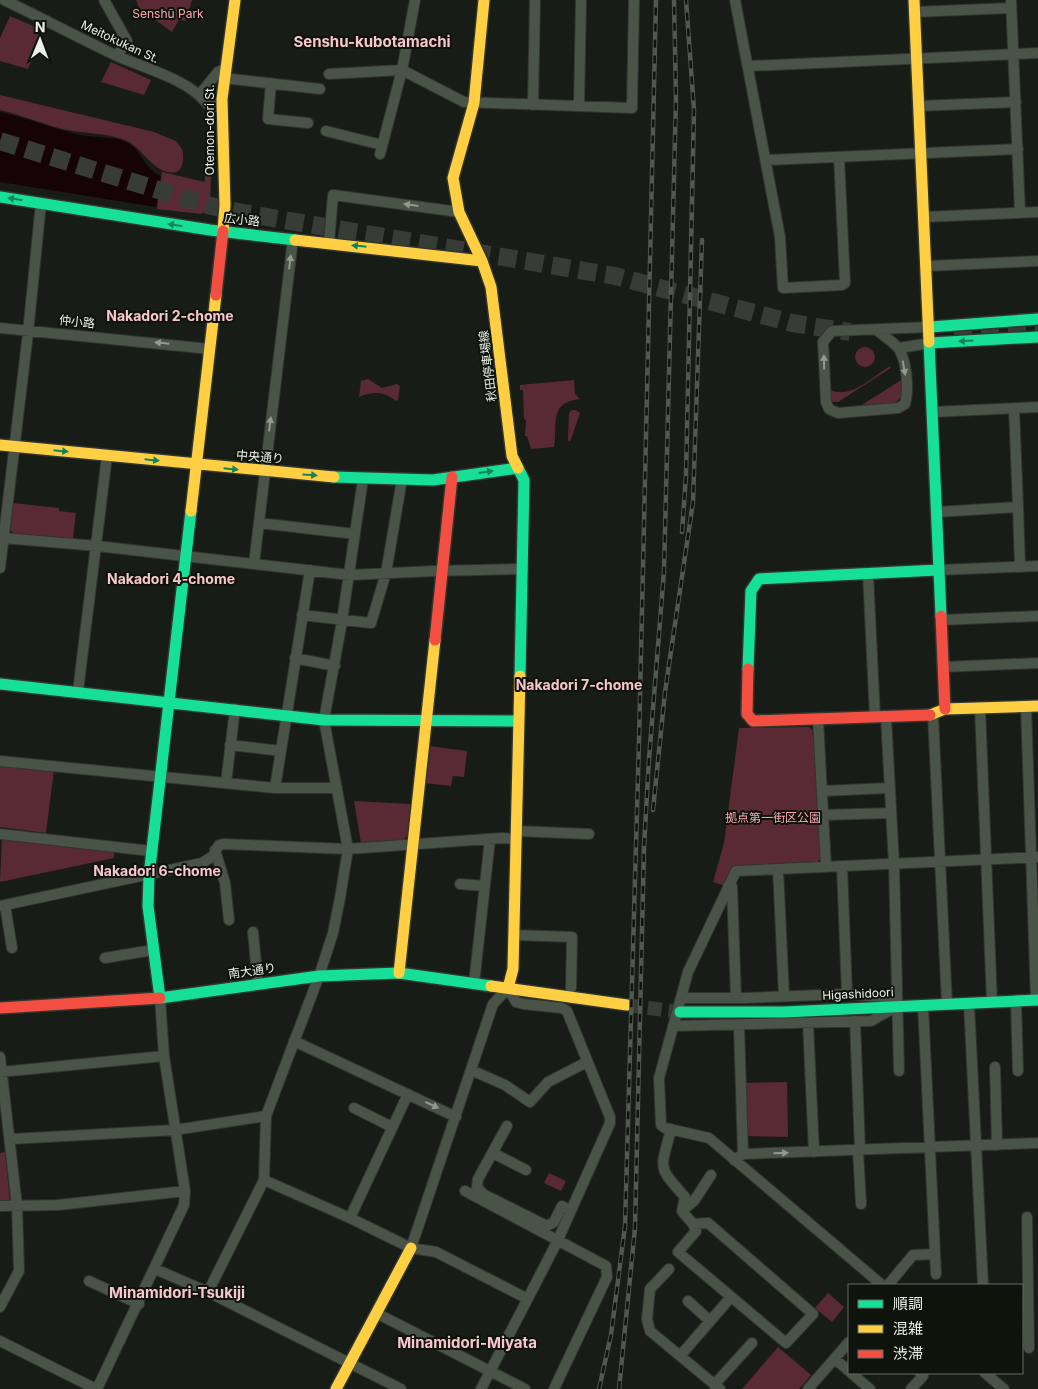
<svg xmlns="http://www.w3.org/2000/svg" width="1038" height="1389" font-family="Inter,'Noto Sans JP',sans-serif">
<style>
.green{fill:#592a33}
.water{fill:#160305}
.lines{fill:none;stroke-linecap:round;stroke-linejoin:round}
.secondary-tunnel{stroke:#373c36;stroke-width:14;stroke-dasharray:14 7;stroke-linecap:butt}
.highway-tunnel{stroke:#373c36;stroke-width:18;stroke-dasharray:18 9;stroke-linecap:butt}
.street-casing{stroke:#313530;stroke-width:12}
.fast-casing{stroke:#313530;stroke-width:14}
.slow-casing{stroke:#313530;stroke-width:14}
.jam-casing{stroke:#313530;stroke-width:14}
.street{stroke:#4a5347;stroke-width:10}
.fast{stroke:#16e098;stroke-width:11}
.slow{stroke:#ffcf43;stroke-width:11}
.jam{stroke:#f24e42;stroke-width:11}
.rail-casing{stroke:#515850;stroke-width:4.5}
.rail{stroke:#0e140b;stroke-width:2.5;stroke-dasharray:8;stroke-linecap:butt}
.oneway{fill:#128459}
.oneway2{fill:#929a90}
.labels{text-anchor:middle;stroke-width:4;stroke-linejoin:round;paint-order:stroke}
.park-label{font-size:12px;fill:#faa7b5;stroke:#0e140b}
.street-label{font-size:12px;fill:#ebf1ea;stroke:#0e140b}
.neighbourhood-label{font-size:14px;font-weight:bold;fill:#fac6ce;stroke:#0e140b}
.quarter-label{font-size:15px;font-weight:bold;fill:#fac6ce;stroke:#0e140b}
</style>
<rect width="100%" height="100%" fill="#171c16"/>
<path class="green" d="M 136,0 L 192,0 L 186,21 L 179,20 L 172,32 L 139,8 Z
M 10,16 L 40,29 L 42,35 L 28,69 L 0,61 L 0,38 Z
M 111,62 L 151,80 L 144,95 L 101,82 Z
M 0,95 L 154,132 L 176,141 L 182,149 C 184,155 184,170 176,172 C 157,177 142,149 129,142 C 109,132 83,134 62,129 C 41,123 21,115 0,110 Z
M 162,172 L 205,182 L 205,175 L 211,176 L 210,209 L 201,214 L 157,209 Z
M855 357a10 10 0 1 1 20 0a10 10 0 1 1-20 0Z
M 890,366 L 891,368 L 838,402 L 833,402 L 830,399 L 829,389 C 849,401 872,377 890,366 Z
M 368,379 L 382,388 L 397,384 L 400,386 L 398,400 L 396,401 C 384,391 373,391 359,397 L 361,381 Z
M 903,379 L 902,396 L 895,403 L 860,406 Z
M 574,380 L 575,394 L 580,399 C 548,403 558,423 554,447 L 531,449 L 527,436 L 525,436 L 526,420 L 524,419 L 523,390 L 520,390 L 520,385 Z
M 572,410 L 576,410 L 580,413 L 570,442 L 568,440 L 569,413 Z
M 12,503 L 59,508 L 59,511 L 76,513 L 73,539 L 13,533 L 9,527 Z
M 809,727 L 815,733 L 821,858 L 816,863 L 735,867 L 726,886 L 713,882 L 724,843 L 739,728 Z
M 429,746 L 467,751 L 464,777 L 453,776 L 451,786 L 424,783 Z
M 0,764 L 54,770 L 46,833 L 0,827 Z
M 354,801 L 411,804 L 408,835 L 403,840 L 361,843 Z
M 2,836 L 115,848 L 114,858 L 0,882 Z
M 787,1082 L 788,1137 L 745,1136 L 743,1083 Z
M 5,1152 L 10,1201 L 0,1201 L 0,1153 Z
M 549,1173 L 566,1181 L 561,1191 L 544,1183 Z
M 828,1293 L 844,1307 L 832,1322 L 815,1308 Z
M 778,1347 L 811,1375 L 799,1389 L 742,1389 Z"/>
<path class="water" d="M 0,112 C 27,118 53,129 81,135 C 96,138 112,136 126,142 C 142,149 143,168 161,176 L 156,207 L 0,182 Z"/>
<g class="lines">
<path class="secondary-tunnel" d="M 627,1005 L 680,1012"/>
<path class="highway-tunnel" d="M 0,141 L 207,205 L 243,213 L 615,276 L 792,323 L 850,332
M 954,331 L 1038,328"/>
<defs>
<path id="street" d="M 4,0 C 42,18 79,38 117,56 C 144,68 190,80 207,104 L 222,109
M 104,0 L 127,41 L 117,56
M 735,0 L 780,237 L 783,288 L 842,285 L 845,283 L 839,157
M 1011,0 L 1020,213
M 914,12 L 1011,8
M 749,66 L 1038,53
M 329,74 L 402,70 L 464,102 L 632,108 L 634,0
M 224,78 L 320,89
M 271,83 L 268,119 L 308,123
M 200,94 L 218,72 L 224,69
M 533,105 L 535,0
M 579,106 L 581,0
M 919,106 L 1016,102
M 326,131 L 382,145
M 380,154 L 402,70 L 415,0
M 767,160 L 1018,149
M 924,217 L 1038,212
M 329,243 L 333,195 L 459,212
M 926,266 L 1038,261
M 0,328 L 210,349
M 877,330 C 883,336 894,342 899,349 C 907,362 909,390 905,404 L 898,408 L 838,413 L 829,409 L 826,402 L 823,342 L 832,331 L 930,327
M 899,348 L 930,343
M 932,412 L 1038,407
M 1018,507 L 1020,567
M 937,512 L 1018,507 L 1014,408
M 259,523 L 355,534
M 3,538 L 97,546 L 349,575 L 435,571 L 523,569
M 254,564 L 293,239
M 0,568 L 28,333 L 41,203
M 938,570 L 1038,566
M 868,574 L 875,717
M 302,615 L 371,623 L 386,573 L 402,479
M 941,620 L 1038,616
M 295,658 L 335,666
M 943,667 L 1038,663
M 78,691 L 107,456
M 1026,707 L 1036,1000
M 980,708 L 992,1002
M 933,715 L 947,1004
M 886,717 L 894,864 L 899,1071
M 818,720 L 826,867
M 230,745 L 281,751
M 0,761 L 275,788 L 337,788
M 226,783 L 235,709
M 275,788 L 310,570
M 822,791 L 889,788
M 823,815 L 890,813
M 516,831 L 589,834
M 0,834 L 151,851
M 215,850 L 225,883 L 229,920
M 842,867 L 847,994
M 778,869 L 784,996
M 460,884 L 485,886
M 728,886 L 732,887 L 736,998
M 5,905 L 12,948
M 0,906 L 202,863 L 213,856 L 219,845 L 223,844 L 348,849 L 502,838 L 516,839
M 253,932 L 258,984
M 514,935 L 572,937 L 571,988
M 105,958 L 153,950
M 474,984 L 490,839
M 681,998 L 744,998 L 847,994 L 884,997 L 899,1006
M 1016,1000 L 1018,1071
M 969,1003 L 983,1285
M 923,1005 L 936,1274
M 855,1021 L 860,1150
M 808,1023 L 814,1152
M 673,1026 L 871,1021 L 894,1008
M 739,1026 L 743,1154
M 294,1041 L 456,1117
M 0,1057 L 17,1206 L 19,1271 L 0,1307
M 995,1067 L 997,1145
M 471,1070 L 505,1085 L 530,1102 L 548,1082 L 587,1062
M 0,1072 L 164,1056
M 354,1108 L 392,1127
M 507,1126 L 478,1179 L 477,1187 L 483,1194 L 547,1226 L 554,1222 L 562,1206 L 569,1210
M 671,1129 C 661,1170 656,1165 685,1197 L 682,1211 L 693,1224 L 708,1223 L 813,1314 L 786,1343 L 678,1252 L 696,1231 L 693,1224
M 11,1139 L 175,1130 L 266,1116
M 858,1150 L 861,1204
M 493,1153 L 526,1170
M 734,1160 L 743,1154 L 1038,1143
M 264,1180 L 350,1218 L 411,1248 L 436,1252 L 526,1298
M 465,1191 L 606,1266 L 607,1277 L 554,1389
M 0,1206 L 58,1205 L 185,1191
M 682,1211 L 694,1201 L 711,1175
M 1027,1217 L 1029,1348
M 350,1218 L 408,1094
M 411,1248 L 493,1004 L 508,988 L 516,1002 L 523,1004 L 562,1008 L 567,1011 L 610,1117 L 610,1123 L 557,1242 L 481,1389
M 155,1269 L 208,1292 L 401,1389
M 669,1269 L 650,1289 L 647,1319 L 650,1331 L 720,1389
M 89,1281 L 139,1304
M 882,1285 L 709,1138 L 665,1128 L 661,1125 L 659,1078 L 688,972 L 736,871 L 1038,857
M 888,1285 L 913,1255 L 935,1254
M 208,1292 L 264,1180 L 266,1116 L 319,976 L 333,933 L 340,898 L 348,849 L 324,720 L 342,621 L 363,479
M 688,1301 L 710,1321
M 378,1314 L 525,1389
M 0,1341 L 96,1389
M 680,1356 L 731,1297
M 835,1359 L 849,1371
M 851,1373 L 870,1389
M 985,1373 L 1004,1389
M 714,1385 L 752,1343
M 97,1389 L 184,1205 L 185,1191 L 164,1056 L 160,998
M 808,1389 L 849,1342
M 911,1389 L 923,1376 L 920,1373"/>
<path id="fast" d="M 0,197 L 210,230 L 295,240
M 930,327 L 1038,319
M 929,342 L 941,616
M 930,343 L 1038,337
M 334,477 L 433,480 L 518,468 L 524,480 L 520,676
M 748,669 L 751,591 L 759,579 L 938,570
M 0,684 L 324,720 L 518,721
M 160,998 L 148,906 L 149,876 L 191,511
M 160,998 L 319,976 L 399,973 L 491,986
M 680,1012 L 784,1012 L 1038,1000"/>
<path id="slow" d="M 914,0 L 929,342
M 223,231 L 225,205 L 222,99 L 235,0
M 295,240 L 482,261 L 491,287 L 512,456 L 518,468
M 482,261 L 459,212 L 453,178 L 474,103 L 484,0
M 0,445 L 334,477
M 191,511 L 216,295
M 930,715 L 945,709 L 1038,706
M 399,973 L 435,640
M 491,986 L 627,1005
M 508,988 L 513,969 L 520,676
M 336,1389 L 411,1248"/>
<path id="jam" d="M 216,295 L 223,231
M 941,616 L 945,709
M 435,640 L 452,477
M 748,669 L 747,714 L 753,721 L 930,715
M 0,1008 L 160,998"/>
</defs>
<use href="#street" class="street-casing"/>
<use href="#fast" class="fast-casing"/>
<use href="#slow" class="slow-casing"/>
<use href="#jam" class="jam-casing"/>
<use href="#street" class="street"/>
<use href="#fast" class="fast"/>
<use href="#slow" class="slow"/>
<use href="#jam" class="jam"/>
<defs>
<path id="rail" d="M 682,532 L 686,476 L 694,110 L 686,0
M 653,810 L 665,692 L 693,502 L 702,240
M 599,1389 L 611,1335 L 625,1226 L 639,741 L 656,0
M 619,1389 L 635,1228 L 644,847 L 649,759 L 664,571 L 676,98 L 674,0"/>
</defs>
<use href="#rail" class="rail-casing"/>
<use href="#rail" class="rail"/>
</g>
<defs><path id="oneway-solid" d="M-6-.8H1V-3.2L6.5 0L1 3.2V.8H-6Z" transform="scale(1.25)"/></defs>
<g class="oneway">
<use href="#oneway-solid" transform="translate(15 199) rotate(-171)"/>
<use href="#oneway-solid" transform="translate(175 225) rotate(-171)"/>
<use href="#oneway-solid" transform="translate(359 246) rotate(-174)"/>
<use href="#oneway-solid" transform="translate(966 341) rotate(177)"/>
<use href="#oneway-solid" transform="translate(61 451) rotate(6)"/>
<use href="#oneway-solid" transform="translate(152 460) rotate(6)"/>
<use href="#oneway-solid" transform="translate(231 469) rotate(6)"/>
<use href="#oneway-solid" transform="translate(486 472) rotate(-8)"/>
<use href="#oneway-solid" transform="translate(310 475) rotate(4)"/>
</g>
<g class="oneway2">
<use href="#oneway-solid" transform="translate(411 205) rotate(-172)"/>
<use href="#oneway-solid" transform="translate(290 262) rotate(-83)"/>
<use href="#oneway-solid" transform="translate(162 343) rotate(-174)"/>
<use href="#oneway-solid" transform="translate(824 362) rotate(-91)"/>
<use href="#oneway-solid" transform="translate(904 368) rotate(80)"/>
<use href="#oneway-solid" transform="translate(270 424) rotate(-83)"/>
<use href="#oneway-solid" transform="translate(432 1105) rotate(25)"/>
<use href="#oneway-solid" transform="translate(781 1153) rotate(-1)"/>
</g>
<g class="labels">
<g class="park-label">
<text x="168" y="18">Senshū Park</text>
<text x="773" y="822">拠点第一街区公園</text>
</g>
<g class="street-label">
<text transform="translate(120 42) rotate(25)" y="4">Meitokukan St.</text>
<text transform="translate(210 130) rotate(-90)" y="4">Otemon-dori St.</text>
<text transform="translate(242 220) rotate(6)" y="4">広小路</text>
<text transform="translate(77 322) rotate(6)" y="4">仲小路</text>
<text transform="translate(488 366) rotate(-97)" y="4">秋田停車場線</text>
<text transform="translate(260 457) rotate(5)" y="4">中央通り</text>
<text transform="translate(252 971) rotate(-8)" y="4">南大通り</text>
<text transform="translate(858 994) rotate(-3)" y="4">Higashidoori</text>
</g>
<g class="neighbourhood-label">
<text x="170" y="321">Nakadori 2-chome</text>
<text x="171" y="584">Nakadori 4-chome</text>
<text x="579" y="690">Nakadori 7-chome</text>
<text x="157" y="876">Nakadori 6-chome</text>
</g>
<g class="quarter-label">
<text x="372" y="47">Senshu-kubotamachi</text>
<text x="177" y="1298">Minamidori-Tsukiji</text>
<text x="467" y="1348">Minamidori-Miyata</text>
</g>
</g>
<rect x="848" y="1284" width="175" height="90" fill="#0e140b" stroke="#666c64"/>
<rect x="858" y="1300" width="25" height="8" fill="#16e098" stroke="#666c64"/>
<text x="893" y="1309" font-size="15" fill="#ebf1ea">順調</text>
<rect x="858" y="1325" width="25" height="8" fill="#ffcf43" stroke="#666c64"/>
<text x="893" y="1334" font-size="15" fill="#ebf1ea">混雑</text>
<rect x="858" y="1350" width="25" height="8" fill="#f24e42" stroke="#666c64"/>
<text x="893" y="1359" font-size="15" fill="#ebf1ea">渋滞</text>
<g transform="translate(40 40) rotate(1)" stroke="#0e140b" stroke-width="4" paint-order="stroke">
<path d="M0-4L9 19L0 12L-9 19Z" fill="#ebf1ea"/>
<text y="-8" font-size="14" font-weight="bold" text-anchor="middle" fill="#ebf1ea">N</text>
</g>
</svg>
